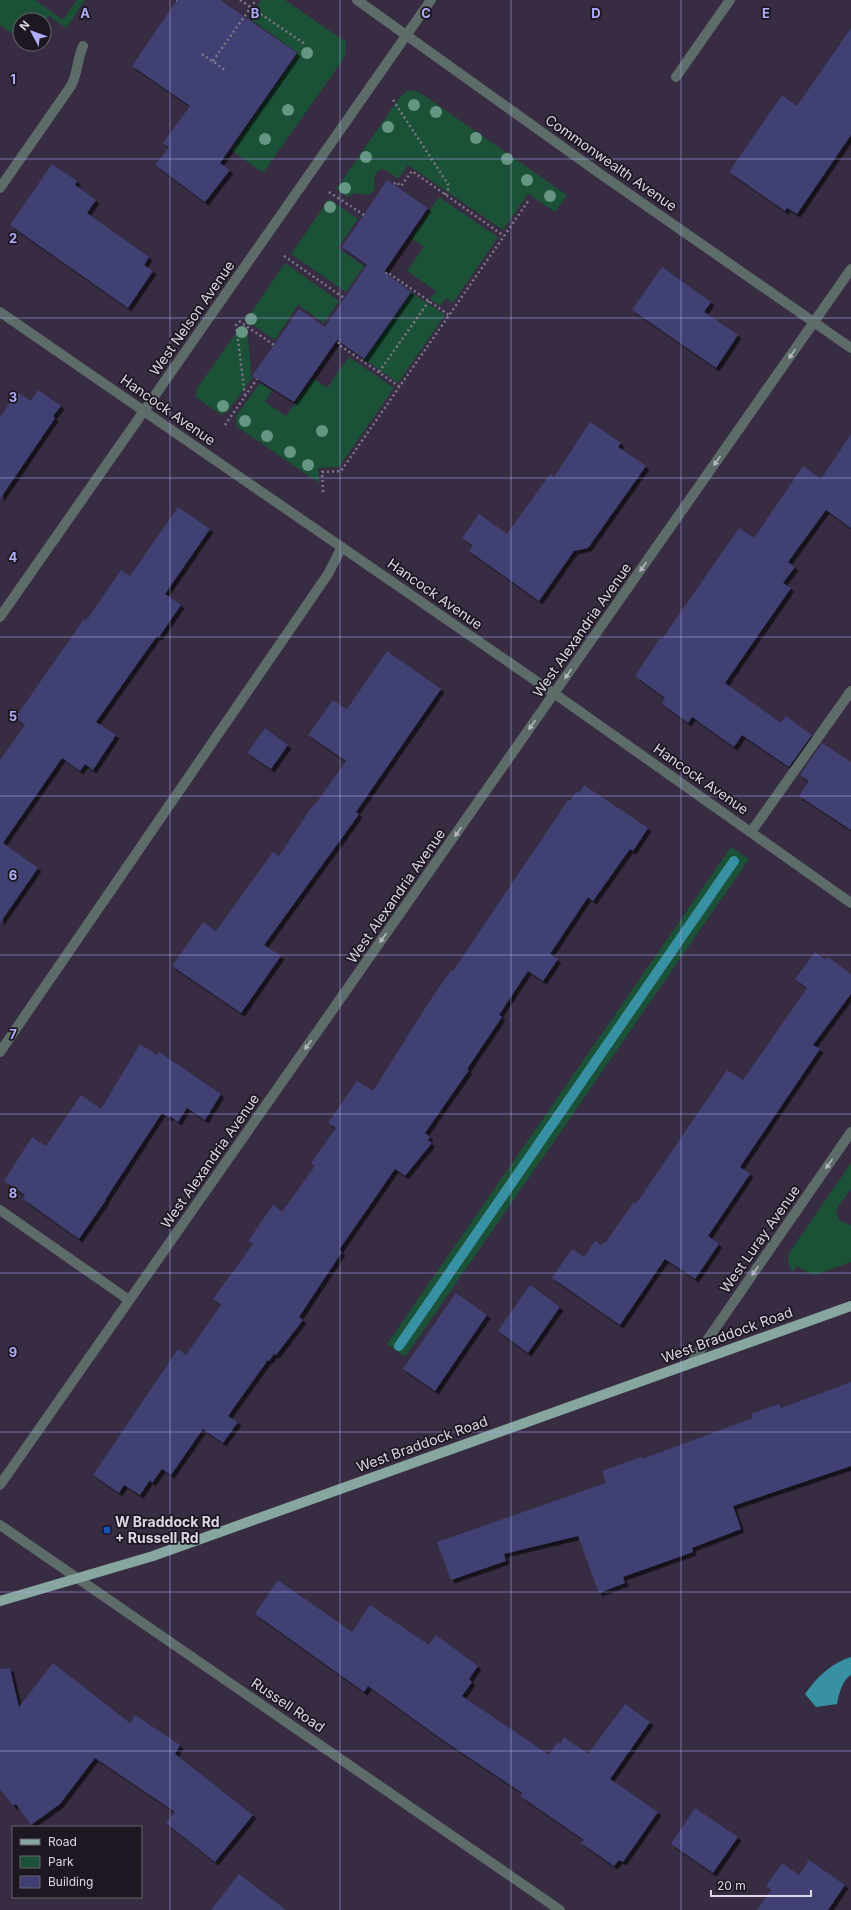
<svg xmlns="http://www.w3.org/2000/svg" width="851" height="1910" font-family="Inter,sans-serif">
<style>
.green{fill:#1b5137}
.water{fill:#3890a3}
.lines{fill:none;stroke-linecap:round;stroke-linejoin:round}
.stream{stroke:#3890a3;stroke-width:10}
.building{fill:#3f3f73;filter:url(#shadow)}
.path{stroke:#7f7689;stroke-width:2.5;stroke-dasharray:2 3;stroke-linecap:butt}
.minor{stroke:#5d6c69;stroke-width:10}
.major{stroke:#86a69f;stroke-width:10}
.tree{fill:#669683}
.oneway{fill:#b7b6c0}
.grid{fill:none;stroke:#b0aefa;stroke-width:1;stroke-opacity:0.55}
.transit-dot{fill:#1a4fb4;stroke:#1c1721;stroke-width:1.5}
.labels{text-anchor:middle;stroke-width:3.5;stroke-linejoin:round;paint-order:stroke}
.street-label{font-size:14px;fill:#ddd6e5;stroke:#1c1721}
.poi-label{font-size:14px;font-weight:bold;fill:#ddd6e5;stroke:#1c1721;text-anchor:start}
.grid-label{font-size:13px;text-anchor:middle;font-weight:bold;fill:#b0aefa;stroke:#1c1721;stroke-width:3.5;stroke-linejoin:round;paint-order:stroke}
</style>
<defs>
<filter id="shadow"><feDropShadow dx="3.5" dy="3.5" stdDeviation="0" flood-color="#0009"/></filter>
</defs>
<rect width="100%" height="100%" fill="#372c42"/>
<path class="green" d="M 0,0 L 35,0 L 63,20 L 77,0 L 85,0 L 66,28 L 49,16 L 44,23 L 44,20 L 20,20 L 20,39 L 0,25 Z
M 261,0 L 285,0 L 346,42 L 345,55 L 342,61 L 263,173 L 231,150 L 298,53 L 249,18 Z
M 409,90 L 419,92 L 567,195 L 555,212 L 528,194 L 503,230 L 408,165 L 398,179 L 388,171 L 381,169 L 377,172 L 374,177 L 375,189 L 369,195 L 356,193 L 347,197 L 336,189 L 400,97 Z
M 439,197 L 498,237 L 453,303 L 446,298 L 440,306 L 430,299 L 436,291 L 407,271 L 424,247 L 411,238 Z
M 329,199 L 358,219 L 338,248 L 364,266 L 346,292 L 291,254 Z
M 285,263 L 339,301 L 324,323 L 298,305 L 275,340 L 246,320 Z
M 411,292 L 445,315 L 398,383 L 364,359 Z
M 240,327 L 246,331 L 248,336 L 251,374 L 250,376 L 252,378 L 228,411 L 221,415 L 196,397 L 196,390 Z
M 349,357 L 394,388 L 339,467 L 318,468 L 319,483 L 236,426 L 236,416 L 260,383 L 272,391 L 265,402 L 286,416 L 313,378 L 327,388 Z
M 731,847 L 749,859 L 405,1357 L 387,1344 Z
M 851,1163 L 851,1189 L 839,1205 L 836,1212 L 840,1221 L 851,1225 L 851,1262 L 815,1275 L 808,1273 L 797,1266 L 792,1273 L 788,1260 L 789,1253 Z"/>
<path class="water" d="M 851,1657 L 851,1675 C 842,1680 839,1694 837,1704 L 816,1707 L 805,1694 C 818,1676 830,1664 851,1657 Z"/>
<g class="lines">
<path class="stream" d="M 399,1346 L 734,861"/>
</g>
<path class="building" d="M 177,0 L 220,0 L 297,53 L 220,163 L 230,170 L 205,202 L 155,165 L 169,147 L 163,143 L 190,106 L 132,66 Z
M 851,28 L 851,135 L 797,214 L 787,208 L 785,211 L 729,172 L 782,95 L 797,106 Z
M 52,164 L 77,181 L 75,185 L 96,200 L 87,213 L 149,257 L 144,265 L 153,271 L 128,308 L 10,225 Z
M 387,180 L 428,208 L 384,272 L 411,292 L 364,359 L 337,340 L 294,402 L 252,376 L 299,309 L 325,327 L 367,265 L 342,247 Z
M 662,267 L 711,302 L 704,312 L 738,335 L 716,368 L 632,310 Z
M 38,390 L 61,406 L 53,416 L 55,418 L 0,499 L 0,417 L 17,392 L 31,401 Z
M 590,422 L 621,443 L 618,447 L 646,466 L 588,548 L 574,551 L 539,601 L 469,551 L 473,546 L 462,538 L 479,514 L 507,534 L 550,474 L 554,477 Z
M 851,434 L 851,528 L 826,510 L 788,562 L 795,567 L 783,583 L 791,588 L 725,683 L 781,723 L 786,716 L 812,735 L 789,767 L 742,735 L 734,747 L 692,717 L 688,723 L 662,704 L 665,698 L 635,676 L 660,638 L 662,639 L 739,528 L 754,538 L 803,466 L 821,479 Z
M 178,507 L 210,529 L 165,594 L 181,605 L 159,637 L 157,636 L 96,722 L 116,735 L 93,770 L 85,764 L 80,771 L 62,758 L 3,843 L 38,868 L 0,923 L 0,760 L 25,725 L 15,718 L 84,619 L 86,621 L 121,570 L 130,576 Z
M 387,651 L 441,689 L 356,812 L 359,814 L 352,824 L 264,945 L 281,956 L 241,1013 L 172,966 L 203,922 L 216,931 L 273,852 L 279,856 L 313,805 L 314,806 L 346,761 L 308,735 L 333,700 L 347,709 Z
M 265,728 L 288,745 L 271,769 L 247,753 Z
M 822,743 L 851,762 L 851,830 L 799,796 L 809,781 L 800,775 Z
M 584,785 L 648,828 L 633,851 L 630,849 L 593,901 L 588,897 L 550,954 L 558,959 L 543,981 L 528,971 L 499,1015 L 502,1017 L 467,1069 L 469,1070 L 425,1133 L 430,1137 L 428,1140 L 432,1143 L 405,1176 L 395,1169 L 339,1250 L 342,1252 L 299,1317 L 303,1320 L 276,1355 L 274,1354 L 269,1361 L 268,1360 L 228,1416 L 238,1422 L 223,1443 L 203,1429 L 171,1475 L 162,1469 L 152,1483 L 150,1480 L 140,1495 L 124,1485 L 119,1493 L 93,1475 L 178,1349 L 186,1355 L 221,1305 L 213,1299 L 253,1244 L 248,1241 L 273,1205 L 282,1212 L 315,1166 L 311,1163 L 336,1128 L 328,1123 L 357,1081 L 373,1091 L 427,1005 L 451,970 L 453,971 L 568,800 L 570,801 L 577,791 L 579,793 Z
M 815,952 L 826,960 L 828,957 L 851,974 L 851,994 L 813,1045 L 820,1049 L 740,1167 L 750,1174 L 708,1236 L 719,1244 L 695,1279 L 665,1259 L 620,1325 L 552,1278 L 572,1249 L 584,1257 L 595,1241 L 602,1245 L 604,1242 L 605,1243 L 634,1202 L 636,1204 L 727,1070 L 743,1080 L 807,988 L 795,979 Z
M 140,1044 L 157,1055 L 159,1052 L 221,1094 L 205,1120 L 187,1108 L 178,1122 L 170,1116 L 169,1118 L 162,1113 L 105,1200 L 106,1200 L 79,1239 L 23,1199 L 25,1195 L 4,1181 L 32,1137 L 46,1146 L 81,1095 L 101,1109 Z
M 530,1285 L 560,1307 L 528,1353 L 498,1331 Z
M 456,1293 L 487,1315 L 435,1391 L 403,1369 Z
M 851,1382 L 851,1466 L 733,1506 L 741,1529 L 692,1548 L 693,1552 L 623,1577 L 625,1583 L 599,1593 L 578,1536 L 504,1554 L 506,1561 L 451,1580 L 437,1542 L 606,1483 L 602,1471 L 641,1457 L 642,1459 L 753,1418 L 751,1414 L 779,1404 L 781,1408 Z
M 278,1580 L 352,1632 L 370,1605 L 429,1645 L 436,1635 L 478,1666 L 469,1679 L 472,1682 L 462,1696 L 549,1755 L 557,1742 L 560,1744 L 564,1737 L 588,1754 L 625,1704 L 650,1722 L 610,1779 L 658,1812 L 623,1862 L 619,1860 L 614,1866 L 581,1843 L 584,1840 L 520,1796 L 522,1793 L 447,1743 L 368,1686 L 364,1692 L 255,1614 Z
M 53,1663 L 130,1723 L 135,1715 L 180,1745 L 175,1754 L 253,1815 L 215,1862 L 166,1823 L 175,1812 L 95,1758 L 60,1804 L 31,1825 L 16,1804 L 13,1806 L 0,1789 L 0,1669 L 10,1668 L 19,1707 Z
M 695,1808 L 738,1837 L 713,1873 L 671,1844 Z
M 809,1860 L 845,1885 L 828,1910 L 757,1910 L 771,1890 L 766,1886 L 782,1863 L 799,1875 Z
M 239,1874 L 286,1910 L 211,1910 Z"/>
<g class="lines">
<path class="path" d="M 176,0 L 177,0
M 240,0 L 305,44
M 202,54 L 225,70
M 213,61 L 256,0
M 393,100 L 448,184 L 448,189 L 445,195
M 394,184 L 396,182 L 401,186 L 412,171 L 504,236
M 329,192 L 364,215
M 284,256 L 344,298
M 386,274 L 387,272 L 449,315
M 239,321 L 274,345
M 236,324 L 245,396
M 339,342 L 338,344 L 400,387
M 379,372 L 429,301
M 225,425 L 257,379
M 323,492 L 322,472 L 341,471 L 529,200"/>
<path class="minor" d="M 357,0 L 599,173 L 851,348
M 676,77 L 730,0
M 0,188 L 71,86 C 78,73 77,59 83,46
M 0,312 L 555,694 L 851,903
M 0,617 L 431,0
M 751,832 L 851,691
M 0,1052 L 328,574 L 342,547
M 0,1210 L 129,1300
M 692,1362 L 851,1132
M 0,1485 L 851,269
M 0,1525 L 560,1910"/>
<path class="major" d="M 0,1601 L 153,1556 L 851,1306"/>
</g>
<g class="tree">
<circle cx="307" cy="53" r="6"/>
<circle cx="414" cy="105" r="6"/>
<circle cx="288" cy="110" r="6"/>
<circle cx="436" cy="112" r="6"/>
<circle cx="388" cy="127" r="6"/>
<circle cx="476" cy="138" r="6"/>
<circle cx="265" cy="139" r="6"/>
<circle cx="366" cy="157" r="6"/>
<circle cx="507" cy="159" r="6"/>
<circle cx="527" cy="180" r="6"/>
<circle cx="345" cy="188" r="6"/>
<circle cx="550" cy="196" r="6"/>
<circle cx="330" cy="207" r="6"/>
<circle cx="251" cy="319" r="6"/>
<circle cx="242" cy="332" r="6"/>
<circle cx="223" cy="406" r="6"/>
<circle cx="245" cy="421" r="6"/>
<circle cx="322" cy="431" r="6"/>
<circle cx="267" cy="436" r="6"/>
<circle cx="290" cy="452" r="6"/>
<circle cx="308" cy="465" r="6"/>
</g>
<defs><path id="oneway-solid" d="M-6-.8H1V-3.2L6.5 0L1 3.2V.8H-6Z"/></defs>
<g class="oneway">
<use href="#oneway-solid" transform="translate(792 354) rotate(125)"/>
<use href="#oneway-solid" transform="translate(717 461) rotate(125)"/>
<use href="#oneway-solid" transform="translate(643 567) rotate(125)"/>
<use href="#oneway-solid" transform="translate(568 674) rotate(124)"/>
<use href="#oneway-solid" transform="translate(532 725) rotate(125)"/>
<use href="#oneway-solid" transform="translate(458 832) rotate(125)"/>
<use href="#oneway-solid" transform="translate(383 938) rotate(125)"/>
<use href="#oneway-solid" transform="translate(308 1045) rotate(125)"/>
<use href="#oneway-solid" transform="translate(829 1164) rotate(125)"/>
<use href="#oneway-solid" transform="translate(755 1271) rotate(125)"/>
</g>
<path class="grid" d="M 170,0 L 170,1910M 340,0 L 340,1910M 511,0 L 511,1910M 681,0 L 681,1910M 0,159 L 851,159M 0,318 L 851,318M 0,478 L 851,478M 0,637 L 851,637M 0,796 L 851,796M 0,955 L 851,955M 0,1114 L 851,1114M 0,1273 L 851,1273M 0,1432 L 851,1432M 0,1592 L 851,1592M 0,1751 L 851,1751"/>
<rect class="transit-dot" x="103" y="1526" width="8" height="8" rx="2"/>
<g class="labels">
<g class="street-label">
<text transform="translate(611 163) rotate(35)" y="5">Commonwealth Avenue</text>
<text transform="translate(192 318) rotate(-55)" y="5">West Nelson Avenue</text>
<text transform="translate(168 410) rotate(35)" y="5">Hancock Avenue</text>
<text transform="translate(435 594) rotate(35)" y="5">Hancock Avenue</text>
<text transform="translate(582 630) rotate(-55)" y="5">West Alexandria Avenue</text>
<text transform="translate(701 779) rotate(35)" y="5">Hancock Avenue</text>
<text transform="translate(396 896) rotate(-55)" y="5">West Alexandria Avenue</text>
<text transform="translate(210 1161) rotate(-55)" y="5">West Alexandria Avenue</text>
<text transform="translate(760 1239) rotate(-55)" y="5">West Luray Avenue</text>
<text transform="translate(727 1335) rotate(-20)" y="5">West Braddock Road</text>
<text transform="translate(422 1444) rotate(-20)" y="5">West Braddock Road</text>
<text transform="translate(288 1705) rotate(34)" y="5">Russell Road</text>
</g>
<g class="poi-label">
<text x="115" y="1527">W Braddock Rd<tspan x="115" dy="16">+ Russell Rd</tspan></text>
</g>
</g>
<g class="grid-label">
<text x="85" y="18">A</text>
<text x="255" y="18">B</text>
<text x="426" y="18">C</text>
<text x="596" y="18">D</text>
<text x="766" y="18">E</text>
<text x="13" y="84">1</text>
<text x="13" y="243">2</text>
<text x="13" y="402">3</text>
<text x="13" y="562">4</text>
<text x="13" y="721">5</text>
<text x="13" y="880">6</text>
<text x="13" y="1039">7</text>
<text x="13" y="1198">8</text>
<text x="13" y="1357">9</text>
</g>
<rect x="12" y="1826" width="130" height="72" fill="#1c1721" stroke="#69636f"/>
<rect x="20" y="1839" width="20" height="6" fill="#86a69f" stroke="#69636f"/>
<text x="48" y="1846" font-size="12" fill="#ddd6e5">Road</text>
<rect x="20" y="1856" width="20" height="12" fill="#1b5137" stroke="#69636f"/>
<text x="48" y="1866" font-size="12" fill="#ddd6e5">Park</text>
<rect x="20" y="1876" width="20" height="12" fill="#3f3f73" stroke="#69636f"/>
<text x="48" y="1886" font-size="12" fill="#ddd6e5">Building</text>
<g transform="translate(32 32) rotate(311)"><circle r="19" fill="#1c1721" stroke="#69636f"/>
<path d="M0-3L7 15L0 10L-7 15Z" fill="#b0aefa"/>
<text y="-6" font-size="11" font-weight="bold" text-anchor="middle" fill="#ddd6e5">N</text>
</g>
<path d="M711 1890v6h100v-6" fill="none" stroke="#ddd6e5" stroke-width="2"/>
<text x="717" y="1890" font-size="12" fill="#ddd6e5" stroke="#1c1721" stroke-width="3" paint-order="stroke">20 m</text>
</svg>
